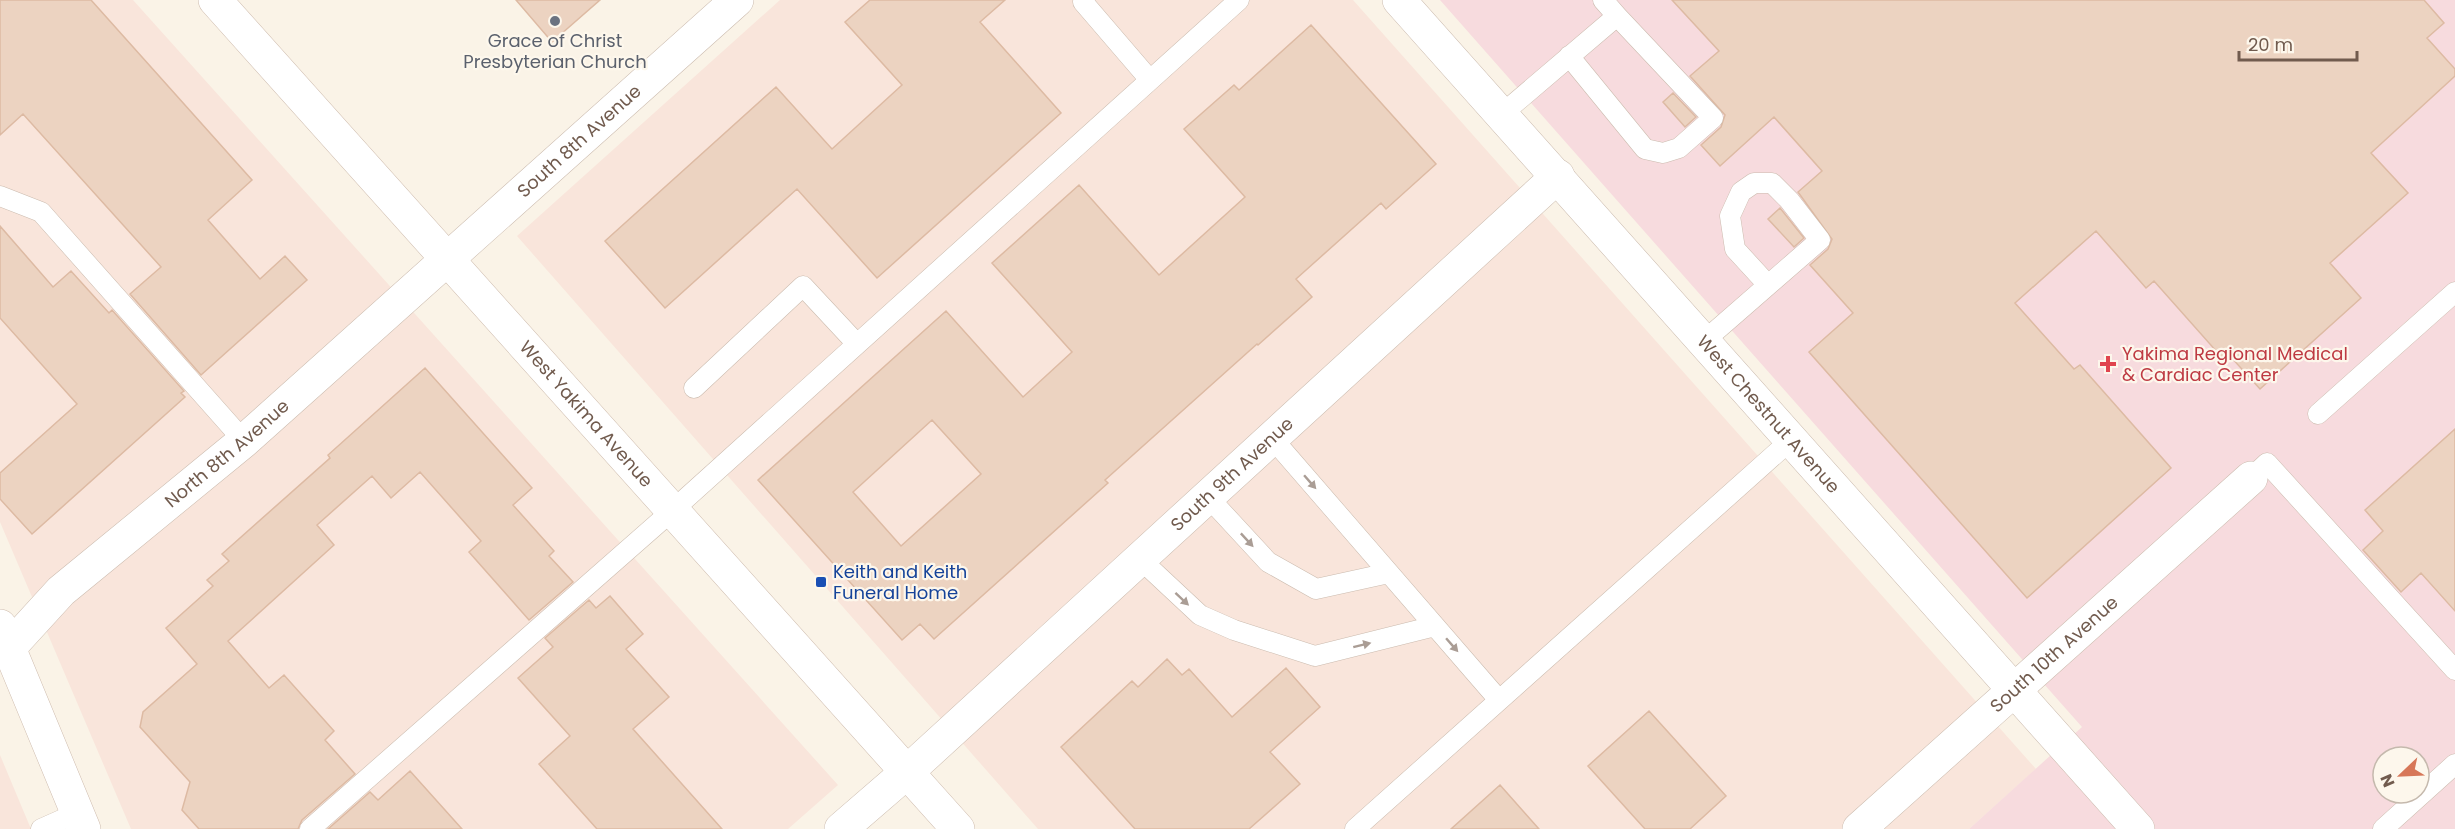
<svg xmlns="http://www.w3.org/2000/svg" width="2455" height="829" font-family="Poppins,sans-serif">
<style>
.commercial{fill:#f9e5db}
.medical{fill:#f7dbde;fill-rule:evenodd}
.building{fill:#ecd3c1;stroke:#ddbaa3;stroke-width:1.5;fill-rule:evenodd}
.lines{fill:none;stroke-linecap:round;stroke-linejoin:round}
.service-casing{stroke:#cbbbae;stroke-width:21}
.minor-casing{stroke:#cbbbae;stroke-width:34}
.tertiary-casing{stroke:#cbbbae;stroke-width:34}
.secondary-casing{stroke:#cfbdaf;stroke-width:34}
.service{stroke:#fff;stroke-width:20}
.minor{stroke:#fff;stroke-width:33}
.tertiary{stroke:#fff;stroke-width:33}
.secondary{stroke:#fff;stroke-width:33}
.oneway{fill:#aa9d95}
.worship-dot{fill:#6b7280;stroke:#fdf7ec;stroke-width:2}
.health-dot{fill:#e0444e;stroke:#fdf7ec;stroke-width:2}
.transit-dot{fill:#1a4fb4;stroke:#fdf7ec;stroke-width:2}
.labels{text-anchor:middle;stroke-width:4.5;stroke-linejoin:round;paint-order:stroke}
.worship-label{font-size:18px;fill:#5b616d;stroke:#fdf7ec}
.street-label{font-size:18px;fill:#715b4e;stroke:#fdf7ec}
.health-label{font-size:18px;fill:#be3a42;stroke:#fdf7ec;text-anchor:start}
.transit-label{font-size:18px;fill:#164399;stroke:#fdf7ec;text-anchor:start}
</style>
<rect width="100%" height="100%" fill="#faf3e7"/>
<path class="commercial" d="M 0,0 L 133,0 L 838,785 L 788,829 L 131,829 L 0,522 Z
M 780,0 L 1353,0 L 2036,769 L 1969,829 L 1038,829 L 517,236 Z
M 0,755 L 31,829 L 0,829 Z"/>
<path class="medical" d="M 1440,0 L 2455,0 L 2455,829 L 1969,829 L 2082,727 ZM 2383,757 L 2419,757 L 2419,793 L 2383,793 Z"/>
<path class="building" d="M 0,0 L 91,0 L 252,180 L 208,220 L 260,279 L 285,256 L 307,280 L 201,375 L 130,294 L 161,267 L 23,114 L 0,135 Z
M 516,0 L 600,0 L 552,42 Z
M 870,0 L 1005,0 L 980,22 L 1061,113 L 877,278 L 797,189 L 665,308 L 605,241 L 776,87 L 832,149 L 902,85 L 845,22 Z
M 1672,0 L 2424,0 L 2444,23 L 2427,38 L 2455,69 L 2455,76 L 2371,153 L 2408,193 L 2330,263 L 2361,298 L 2260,389 L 2230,356 L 2225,361 L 2154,281 L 2146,288 L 2096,231 L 2015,303 L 2074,369 L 2080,365 L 2171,468 L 2027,598 L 1809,352 L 1853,313 L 1810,265 L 1828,249 L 1832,239 L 1798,192 L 1822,171 L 1774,117 L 1720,166 L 1701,145 L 1721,127 L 1725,115 L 1690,76 L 1719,51 Z
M 1311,25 L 1436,164 L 1386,209 L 1381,203 L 1296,279 L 1312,297 L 1258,345 L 1257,344 L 1105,480 L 1108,483 L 934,639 L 920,624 L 902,640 L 758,480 L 946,311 L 1023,397 L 1072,352 L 992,263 L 1079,185 L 1159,275 L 1245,197 L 1184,129 L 1234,85 L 1239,90 ZM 932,420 L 981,474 L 901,546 L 853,492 Z
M 1673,93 L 1696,117 L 1685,127 L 1663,102 Z
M 1780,208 L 1804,238 L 1794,247 L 1768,219 Z
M 0,226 L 53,287 L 71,271 L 109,313 L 112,310 L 184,391 L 181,393 L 185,397 L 32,534 L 0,499 L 0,473 L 77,404 L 0,318 Z
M 425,368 L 532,488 L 513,505 L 554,551 L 549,556 L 573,582 L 529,620 L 469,552 L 481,541 L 420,472 L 391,498 L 372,476 L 317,525 L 334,545 L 228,641 L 269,688 L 284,675 L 334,731 L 325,740 L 355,774 L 302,820 L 298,829 L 199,829 L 182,810 L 190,782 L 140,727 L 143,712 L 197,664 L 166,628 L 213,586 L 207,580 L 229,561 L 222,554 L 330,458 L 328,455 Z
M 2455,429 L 2455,611 L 2421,573 L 2401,592 L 2363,550 L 2383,531 L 2365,510 Z
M 610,596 L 643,634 L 626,649 L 669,697 L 633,729 L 722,829 L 597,829 L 539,764 L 570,736 L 518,678 L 553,647 L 545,638 L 589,600 L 596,608 Z
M 1167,659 L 1182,675 L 1189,669 L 1232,717 L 1286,668 L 1320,707 L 1270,752 L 1300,784 L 1249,829 L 1135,829 L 1061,747 L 1132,681 L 1138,687 Z
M 1649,711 L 1726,796 L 1690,829 L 1645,829 L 1588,766 Z
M 410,771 L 462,829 L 328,829 L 370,792 L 378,800 Z
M 1500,785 L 1539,829 L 1451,829 Z"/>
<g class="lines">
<defs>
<path id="service" d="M 1085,0 L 1083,2 L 1150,80
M 1569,56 L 1645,149 L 1663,153 L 1679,148 L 1713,118 L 1617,16
M 1502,114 L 1617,16 L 1603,0
M 0,196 L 41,212 L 244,441
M 1704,341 L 1820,240 L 1789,200 L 1772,183 L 1754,183 L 1741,192 L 1730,216 L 1735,249 L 1768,285
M 694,388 L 803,286 L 857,344
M 2318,414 L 2455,292
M 1272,438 L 1499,700
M 2251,478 L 2267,463 L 2455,670
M 1208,497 L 1268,562 L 1316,589 L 1389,573
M 1140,559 L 1200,615 L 1234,630 L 1315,656 L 1435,626
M 41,829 L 77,813
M 310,829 L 673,510 L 1239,0
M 1355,829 L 1792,439
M 2383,829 L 2455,764"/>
<g id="minor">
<path id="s1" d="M 8,649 L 61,591 L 244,441 L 737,0"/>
<path id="s2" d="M 841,829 L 907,772 L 1558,176"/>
<path id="s3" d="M 1859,829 L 2251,478"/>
</g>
<g id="tertiary">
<path id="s4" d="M 1399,0 L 2138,829"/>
</g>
<g id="secondary">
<path id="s5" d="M 215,0 L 958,829"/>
<path d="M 0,626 L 84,829"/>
</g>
</defs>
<use href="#service" class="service-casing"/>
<use href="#minor" class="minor-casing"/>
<use href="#tertiary" class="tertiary-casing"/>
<use href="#secondary" class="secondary-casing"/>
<use href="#service" class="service"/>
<use href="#minor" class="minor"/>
<use href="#tertiary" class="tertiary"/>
<use href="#secondary" class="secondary"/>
</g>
<defs><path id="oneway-solid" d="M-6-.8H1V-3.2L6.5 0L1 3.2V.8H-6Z" transform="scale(1.5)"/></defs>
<g class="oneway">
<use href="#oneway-solid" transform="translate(1310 482) rotate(49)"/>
<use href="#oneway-solid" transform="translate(1247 540) rotate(47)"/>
<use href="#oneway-solid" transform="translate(1182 599) rotate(43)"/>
<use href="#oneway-solid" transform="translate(1362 645) rotate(-14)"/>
<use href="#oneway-solid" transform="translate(1452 645) rotate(49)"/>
</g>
<circle class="worship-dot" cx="555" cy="21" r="6"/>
<path class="health-dot" d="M2105 355h6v6h6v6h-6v6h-6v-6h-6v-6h6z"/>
<rect class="transit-dot" x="815" y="576" width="12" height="12" rx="3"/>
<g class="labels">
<g class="worship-label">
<text x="555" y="47">Grace of Christ<tspan x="555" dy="21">Presbyterian Church</tspan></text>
</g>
<g class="street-label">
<text dy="6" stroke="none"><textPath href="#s1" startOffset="765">South 8th Avenue</textPath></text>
<text dy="6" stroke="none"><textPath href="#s5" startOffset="556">West Yakima Avenue</textPath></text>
<text dy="6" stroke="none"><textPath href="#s4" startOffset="555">West Chestnut Avenue</textPath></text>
<text dy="6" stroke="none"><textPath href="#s1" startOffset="294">North 8th Avenue</textPath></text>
<text dy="6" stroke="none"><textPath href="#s2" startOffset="528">South 9th Avenue</textPath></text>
<text dy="6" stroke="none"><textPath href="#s3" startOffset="262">South 10th Avenue</textPath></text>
</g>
<g class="health-label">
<text x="2122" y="360">Yakima Regional Medical<tspan x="2122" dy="21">&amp; Cardiac Center</tspan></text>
</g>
<g class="transit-label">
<text x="833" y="578">Keith and Keith<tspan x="833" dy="21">Funeral Home</tspan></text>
</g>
</g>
<g transform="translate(2401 775) rotate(247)"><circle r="28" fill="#fdf7ec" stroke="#c5b9ad" stroke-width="1.5"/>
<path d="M0-4.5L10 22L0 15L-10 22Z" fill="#d77758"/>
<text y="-9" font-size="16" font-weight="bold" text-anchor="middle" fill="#715b4e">N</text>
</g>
<path d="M2239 51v9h118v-9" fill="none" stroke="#715b4e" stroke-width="3"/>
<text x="2248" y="51" font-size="18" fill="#715b4e" stroke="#fdf7ec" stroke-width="4.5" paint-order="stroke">20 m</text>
</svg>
